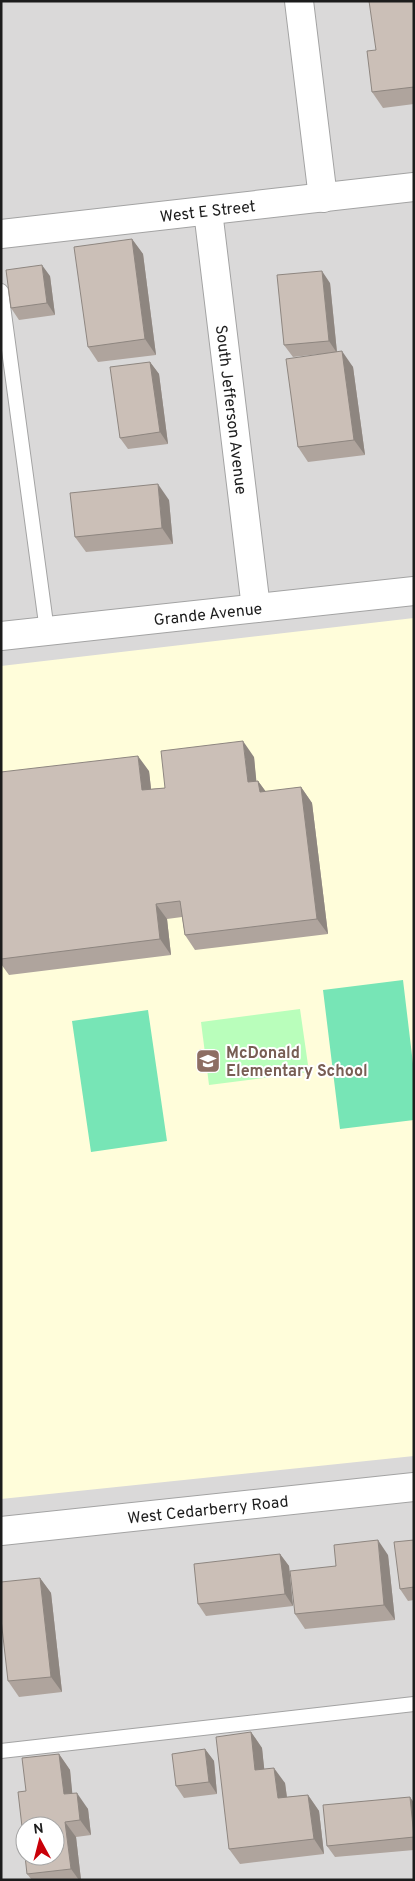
<svg xmlns="http://www.w3.org/2000/svg" width="415" height="1881" font-family="Overpass,sans-serif">
<style>
.residential{fill:#dad9d9;fill-rule:evenodd}
.education{fill:#fffdda}
.park{fill:#b9febb}
.pitch{fill:#77e5b6}
.lines{fill:none;stroke-linecap:round;stroke-linejoin:round}
.lane-casing{stroke:#a3a3a3;stroke-width:16}
.street-casing{stroke:#a3a3a3;stroke-width:30}
.lane{stroke:#fff;stroke-width:14}
.street{stroke:#fff;stroke-width:28}
.wall{fill:#afa49d}
.shaded-wall{fill:#8e8680}
.building{fill:#cbbfb7;stroke:#8e8680}
.labels{text-anchor:middle;stroke-width:4;stroke-linejoin:round;paint-order:stroke}
.street-label{font-size:16px;fill:#1c1c1c;stroke:#fff}
.education-label{font-size:16px;font-weight:bold;fill:#785e54;stroke:#fff;text-anchor:start}
</style>
<rect width="100%" height="100%" fill="#efe9e1"/>
<path class="residential" d="M 1,1 L 414,1 L 414,1880 L 1,1880 ZM 25,1826 L 55,1826 L 55,1856 L 25,1856 Z"/>
<path class="education" d="M 414,618 L 414,1456 L 1,1499 L 1,666 Z"/>
<path class="park" d="M 300,1009 L 309,1072 L 209,1085 L 201,1022 Z"/>
<path class="pitch" d="M 403,980 L 414,1072 L 414,1120 L 340,1129 L 323,990 Z
M 148,1010 L 167,1141 L 91,1152 L 72,1021 Z"/>
<g class="lines">
<defs>
<path id="lane" d="M 1,291 L 47,631
M 1,1751 L 414,1704"/>
<g id="street">
<path d="M 299,1 L 323,198"/>
<path id="s1" d="M 208,211 L 256,608"/>
<path id="s2" d="M 1,234 L 414,187"/>
<path id="s3" d="M 1,636 L 414,591"/>
<path id="s4" d="M 1,1531 L 414,1487"/>
</g>
</defs>
<use href="#lane" class="lane-casing"/>
<use href="#street" class="street-casing"/>
<use href="#lane" class="lane"/>
<use href="#street" class="street"/>
</g>
<path class="wall" d="M 414,1 L 414,104 L 383,108 L 372,92 L 376,50 Z
M 132,239 L 143,254 L 156,355 L 98,362 L 88,347 Z
M 50,276 L 55,315 L 19,320 L 11,308 Z
M 330,283 L 337,352 L 353,367 L 365,455 L 308,462 L 298,447 L 320,354 L 293,357 L 284,345 Z
M 150,362 L 159,374 L 168,444 L 128,449 L 120,438 Z
M 169,500 L 173,544 L 86,552 L 75,537 Z
M 254,757 L 256,781 L 258,781 L 266,792 L 301,787 L 312,803 L 328,934 L 195,950 L 185,935 L 182,917 L 167,919 L 171,955 L 9,975 L 1,964 L 1,772 L 149,771 L 151,789 L 165,788 Z
M 414,1540 L 414,1600 L 408,1601 L 400,1589 Z
M 280,1554 L 289,1566 L 293,1606 L 206,1616 L 198,1604 Z
M 388,1555 L 395,1620 L 305,1629 L 295,1614 L 336,1566 Z
M 40,1578 L 51,1593 L 62,1692 L 19,1697 L 8,1681 Z
M 251,1732 L 262,1748 L 264,1769 L 285,1783 L 287,1797 L 308,1795 L 319,1811 L 324,1854 L 240,1864 L 229,1849 Z
M 205,1749 L 214,1761 L 217,1794 L 184,1798 L 176,1786 Z
M 59,1754 L 70,1770 L 72,1794 L 88,1809 L 91,1835 L 76,1837 L 81,1880 L 32,1880 L 27,1874 L 26,1791 Z
M 410,1797 L 414,1803 L 414,1850 L 335,1857 L 327,1846 Z"/>
<path class="shaded-wall" d="M 132,239 L 143,254 L 156,355 L 145,339 Z
M 42,265 L 50,276 L 55,315 L 47,303 Z
M 322,271 L 330,283 L 337,353 L 329,341 Z
M 342,351 L 353,367 L 365,455 L 354,440 Z
M 150,362 L 159,374 L 168,444 L 160,432 Z
M 158,484 L 169,500 L 173,544 L 162,528 Z
M 243,741 L 254,757 L 258,797 L 248,782 Z
M 138,756 L 149,771 L 153,806 L 142,790 Z
M 258,781 L 269,796 L 260,792 Z
M 301,787 L 312,803 L 328,934 L 317,919 Z
M 156,904 L 167,919 L 171,955 L 160,939 Z
M 378,1540 L 388,1555 L 395,1620 L 384,1605 Z
M 280,1554 L 289,1566 L 293,1606 L 285,1594 Z
M 40,1578 L 51,1593 L 62,1692 L 51,1677 Z
M 251,1732 L 262,1748 L 266,1785 L 255,1770 Z
M 205,1749 L 214,1761 L 217,1794 L 209,1782 Z
M 59,1754 L 70,1770 L 74,1810 L 64,1794 Z
M 274,1768 L 285,1783 L 289,1814 L 278,1798 Z
M 77,1793 L 88,1809 L 91,1835 L 80,1820 Z
M 308,1795 L 319,1811 L 324,1854 L 314,1839 Z
M 410,1797 L 414,1803 L 414,1835 Z
M 65,1822 L 76,1837 L 81,1880 L 79,1880 L 71,1869 Z"/>
<path class="building" d="M 369,1 L 414,1 L 414,87 L 372,92 L 367,51 L 376,50 Z
M 132,239 L 145,339 L 88,347 L 74,247 Z
M 42,265 L 47,303 L 11,308 L 6,270 Z
M 322,271 L 329,341 L 284,345 L 277,275 Z
M 342,351 L 354,440 L 298,447 L 286,359 Z
M 150,362 L 160,432 L 120,438 L 110,367 Z
M 158,484 L 162,528 L 75,537 L 70,493 Z
M 243,741 L 248,782 L 258,781 L 260,792 L 301,787 L 317,919 L 185,935 L 180,901 L 156,904 L 160,939 L 1,959 L 1,772 L 138,756 L 142,790 L 165,788 L 161,751 Z
M 378,1540 L 384,1605 L 295,1614 L 290,1571 L 336,1566 L 334,1545 Z
M 414,1540 L 414,1587 L 400,1589 L 394,1542 Z
M 280,1554 L 285,1594 L 198,1604 L 194,1564 Z
M 40,1578 L 51,1677 L 8,1681 L 1,1619 L 1,1582 Z
M 251,1732 L 255,1770 L 274,1768 L 278,1798 L 308,1795 L 314,1839 L 229,1849 L 216,1737 Z
M 205,1749 L 209,1782 L 176,1786 L 172,1754 Z
M 59,1754 L 64,1794 L 77,1793 L 80,1820 L 65,1822 L 71,1869 L 27,1874 L 25,1856 L 55,1856 L 55,1826 L 25,1826 L 25,1853 L 18,1792 L 26,1791 L 22,1758 Z
M 410,1797 L 414,1837 L 327,1846 L 323,1805 Z"/>
<defs>
<symbol id="school-square" viewBox="-11 -11 22 22"><rect x="-9" y="-9" width="18" height="18" rx="4" fill="#8d6e63" stroke="#fff"/><path d="M0-5L7-2L0 1L-7-2ZM-4 1L0 2.5L4 1V4Q0 6-4 4Z" fill="#fff"/></symbol>
</defs>
<g fill-rule="evenodd">
<use href="#school-square" x="194" y="1047" width="28" height="28"/>
</g>
<g class="labels">
<g class="street-label">
<text dy="6" stroke="none"><textPath href="#s2" startOffset="208">West E Street</textPath></text>
<text dy="6" stroke="none"><textPath href="#s1" startOffset="200">South Jefferson Avenue</textPath></text>
<text dy="6" stroke="none"><textPath href="#s3" startOffset="208">Grande Avenue</textPath></text>
<text dy="6" stroke="none"><textPath href="#s4" startOffset="208">West Cedarberry Road</textPath></text>
</g>
<g class="education-label">
<text x="226" y="1058">McDonald<tspan x="226" dy="18">Elementary School</tspan></text>
</g>
</g>
<rect width="415" height="1881" fill="none" stroke="#1c1c1c" stroke-width="5"/>
<g transform="translate(40 1841) rotate(353)"><circle r="24" fill="#ffffff" stroke="#a4a4a4"/>
<path d="M0-4L9 19L0 12L-9 19Z" fill="#c90009"/>
<text y="-8" font-size="14" font-weight="bold" text-anchor="middle" fill="#1c1c1c">N</text>
</g>
</svg>
